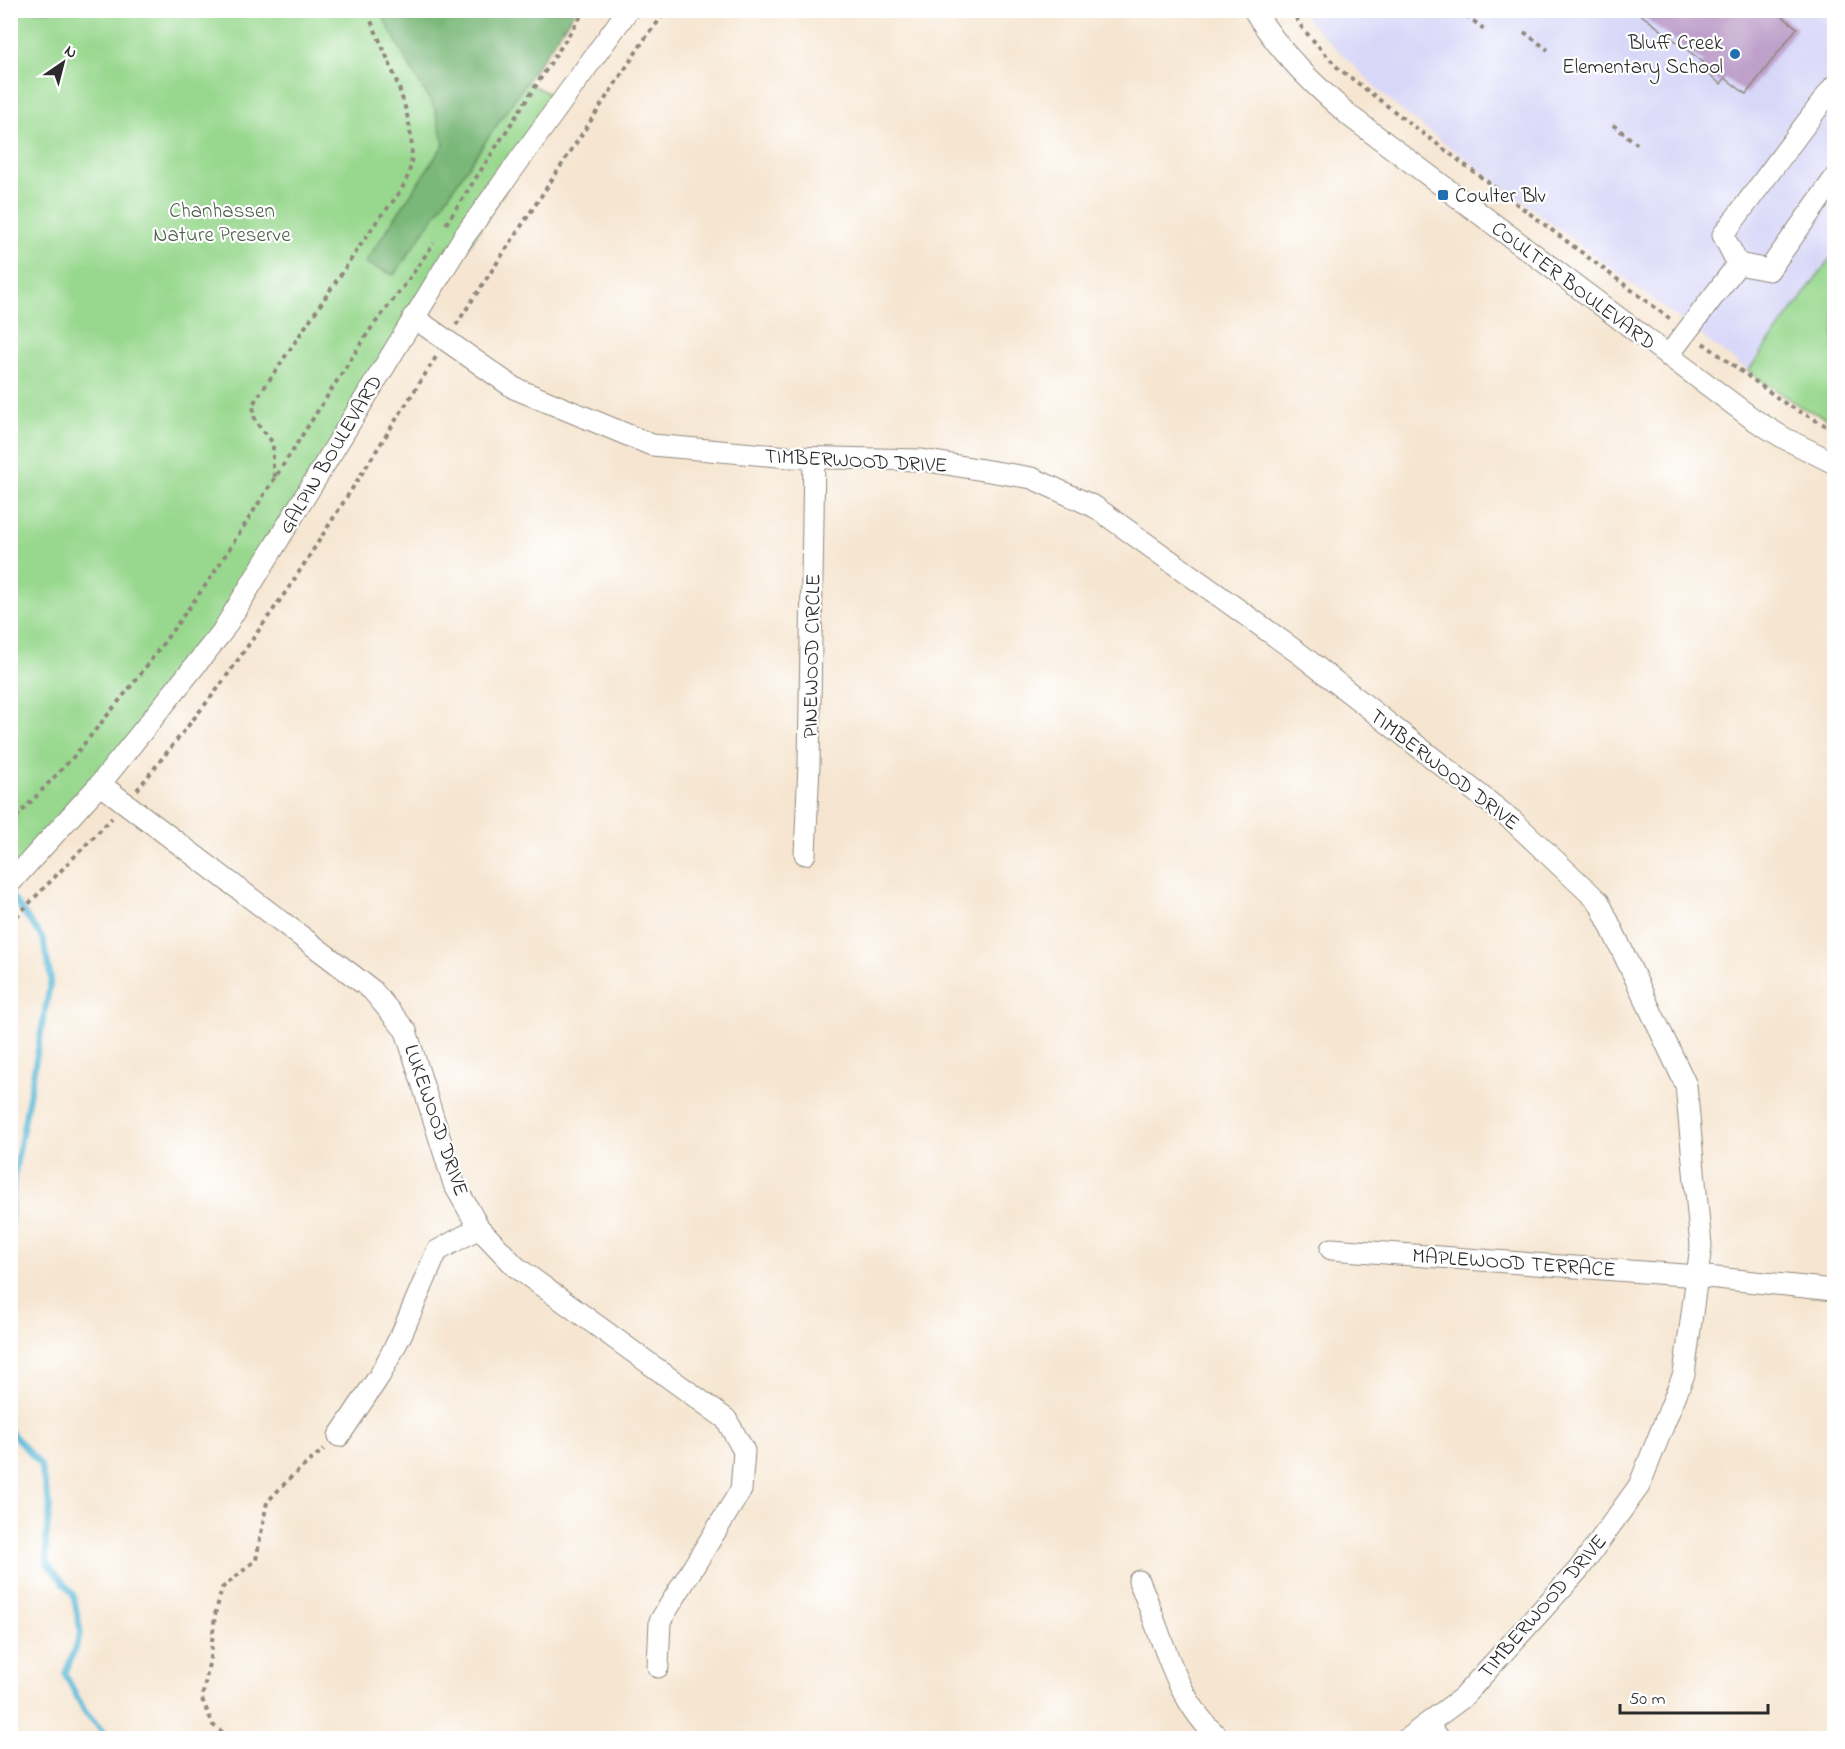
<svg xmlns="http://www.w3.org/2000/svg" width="1845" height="1749" font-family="'Indie Flower',sans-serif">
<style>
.built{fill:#d8d7f8}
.green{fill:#98d88e;stroke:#62825c;stroke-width:1.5}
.forest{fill:#7ab879;stroke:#527252;stroke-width:1.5}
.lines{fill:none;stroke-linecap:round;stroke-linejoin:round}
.stream{stroke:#58b8d7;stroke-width:6}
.building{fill:#bea0ca}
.minor-casing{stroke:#90887e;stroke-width:23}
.path{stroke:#90887e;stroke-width:4;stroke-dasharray:4.5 4.5;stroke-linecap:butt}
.minor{stroke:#fff;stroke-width:21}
.poi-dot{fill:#1f6fb2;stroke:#fff;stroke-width:2}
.labels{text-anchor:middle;stroke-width:4.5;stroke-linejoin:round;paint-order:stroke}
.poi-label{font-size:21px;fill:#2b2b2b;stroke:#fff;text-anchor:end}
.park-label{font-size:21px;fill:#4c5f49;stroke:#fff}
.street-label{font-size:21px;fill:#2b2b2b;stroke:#fff}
</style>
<rect width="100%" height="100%" fill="#fff"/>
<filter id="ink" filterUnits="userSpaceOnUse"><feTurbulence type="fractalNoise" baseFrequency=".0167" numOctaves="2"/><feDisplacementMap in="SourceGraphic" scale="12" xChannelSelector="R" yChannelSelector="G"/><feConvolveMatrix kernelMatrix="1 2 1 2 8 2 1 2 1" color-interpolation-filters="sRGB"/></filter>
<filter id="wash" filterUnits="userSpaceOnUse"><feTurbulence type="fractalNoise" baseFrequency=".008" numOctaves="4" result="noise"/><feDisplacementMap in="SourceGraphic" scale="24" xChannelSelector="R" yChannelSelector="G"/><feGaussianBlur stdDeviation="1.35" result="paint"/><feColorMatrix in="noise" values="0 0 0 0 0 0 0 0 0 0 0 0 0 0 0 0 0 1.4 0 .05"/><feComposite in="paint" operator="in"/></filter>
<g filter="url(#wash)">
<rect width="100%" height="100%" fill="#f6e6d1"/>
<path class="built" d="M 1302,11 L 1834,11 L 1834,253 L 1748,371 L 1394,105 L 1307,20 Z"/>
<path class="green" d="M 11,11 L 441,11 L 488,61 L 562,101 L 222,632 L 11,882 Z
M 1834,253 L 1834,421 L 1803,408 L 1748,371 Z"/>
<path class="forest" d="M 380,11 L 575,11 L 394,275 L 365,263 L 444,144 L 435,109 L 410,67 Z"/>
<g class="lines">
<path class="stream" d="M 10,894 L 43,939 L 51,979 L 14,1177 L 10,1234
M 10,1431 L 40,1464 L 50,1508 L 46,1539 L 47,1563 L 73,1594 L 81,1633 L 65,1674 L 85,1712 L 109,1738"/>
</g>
<g id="blocks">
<path class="building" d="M 1635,10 L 1774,10 L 1797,28 L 1746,94 L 1725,78 L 1721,84 L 1699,67 L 1703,62 Z"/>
</g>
</g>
<g filter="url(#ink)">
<use href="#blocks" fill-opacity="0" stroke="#90887e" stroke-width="1.5"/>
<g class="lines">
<defs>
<path id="minor" d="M 1254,10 C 1280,53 1313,84 1351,117 L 1753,419 L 1784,438 L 1834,463
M 1738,264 L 1723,235 L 1834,86
M 1738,264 L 1769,270 L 1834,179
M 413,317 L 514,388 L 652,445 L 789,457 L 922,460 L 1032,478 L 1095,507 L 1300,654 L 1513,821 L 1599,902 L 1686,1085 L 1701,1246 L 1684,1374 L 1639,1486 L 1579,1569 L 1462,1698 L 1408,1738
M 1668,356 L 1738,264
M 100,784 L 372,990 L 406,1031 L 454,1184 L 479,1228 L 516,1267 L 726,1419 L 744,1451 L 741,1490 L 660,1621 L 658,1667
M 805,854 L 809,764 L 814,458
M 10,883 L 100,784 L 222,632 L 463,238 L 628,10
M 1331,1249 L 1697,1276 L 1834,1290
M 339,1436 L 380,1375 L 402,1333 L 437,1251 L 479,1228
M 1139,1581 C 1162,1633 1174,1699 1219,1738
M 1427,1724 L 1439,1738"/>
</defs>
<use href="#minor" class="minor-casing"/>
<path class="path" d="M 1291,10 L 1303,29 L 1338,68 L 1433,141 L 1673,321
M 1459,10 L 1484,29
M 1524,32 L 1548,50
M 1613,125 L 1637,144
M 446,224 L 585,10
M 456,325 L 648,34 L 668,10
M 1703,343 L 1786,404 L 1834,430
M 275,477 L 273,466 L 273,443 L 255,421 L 253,404 L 379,218 C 393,202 408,185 411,163 C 417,116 385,53 366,10
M 137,790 L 219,687 L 292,583 L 436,357
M 10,824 L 76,754 L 140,675 L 210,579 L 369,331 L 407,282 L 434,243
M 10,923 L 112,818
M 230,1738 L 213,1725 L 202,1699 L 210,1658 L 215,1615 L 222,1588 L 256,1560 L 267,1502 L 290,1478 L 324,1449"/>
<use href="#minor" class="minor"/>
</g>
</g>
<g class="poi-dot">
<circle cx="1735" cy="54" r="6"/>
<rect x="1437" y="189" width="12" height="12" rx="3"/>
</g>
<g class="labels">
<g class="poi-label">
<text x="1723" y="49">Bluff Creek<tspan x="1723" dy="24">Elementary School</tspan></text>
<text x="1455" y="202" text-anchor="start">Coulter Blv</text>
</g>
<g class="park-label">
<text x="222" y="217">Chanhassen<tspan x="222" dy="24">Nature Preserve</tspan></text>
</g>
<g class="street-label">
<text transform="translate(1574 285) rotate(37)" y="7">COULTER BOULEVARD</text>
<text transform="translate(330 454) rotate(-59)" y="7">GALPIN BOULEVARD</text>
<text transform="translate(856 460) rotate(3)" y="7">TIMBERWOOD DRIVE</text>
<text transform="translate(811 656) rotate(-89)" y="7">PINEWOOD CIRCLE</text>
<text transform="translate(1445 769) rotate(38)" y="7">TIMBERWOOD DRIVE</text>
<text transform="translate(437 1120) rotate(71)" y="7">LUKEWOOD DRIVE</text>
<text transform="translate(1514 1262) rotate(4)" y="7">MAPLEWOOD TERRACE</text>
<text transform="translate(1542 1606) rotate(-49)" y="7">TIMBERWOOD DRIVE</text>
</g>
</g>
<rect width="1845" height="1749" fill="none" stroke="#fff" stroke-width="36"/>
<g transform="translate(63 63) rotate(35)" stroke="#ffffff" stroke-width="4.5" paint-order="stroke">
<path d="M0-4.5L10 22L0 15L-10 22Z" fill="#2b2b2b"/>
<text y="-9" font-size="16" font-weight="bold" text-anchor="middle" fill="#2b2b2b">N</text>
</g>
<path d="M1620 1704v9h148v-9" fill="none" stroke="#2b2b2b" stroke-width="3"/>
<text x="1629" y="1704" font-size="18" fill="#2b2b2b" stroke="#ffffff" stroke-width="4.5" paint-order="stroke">50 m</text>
</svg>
